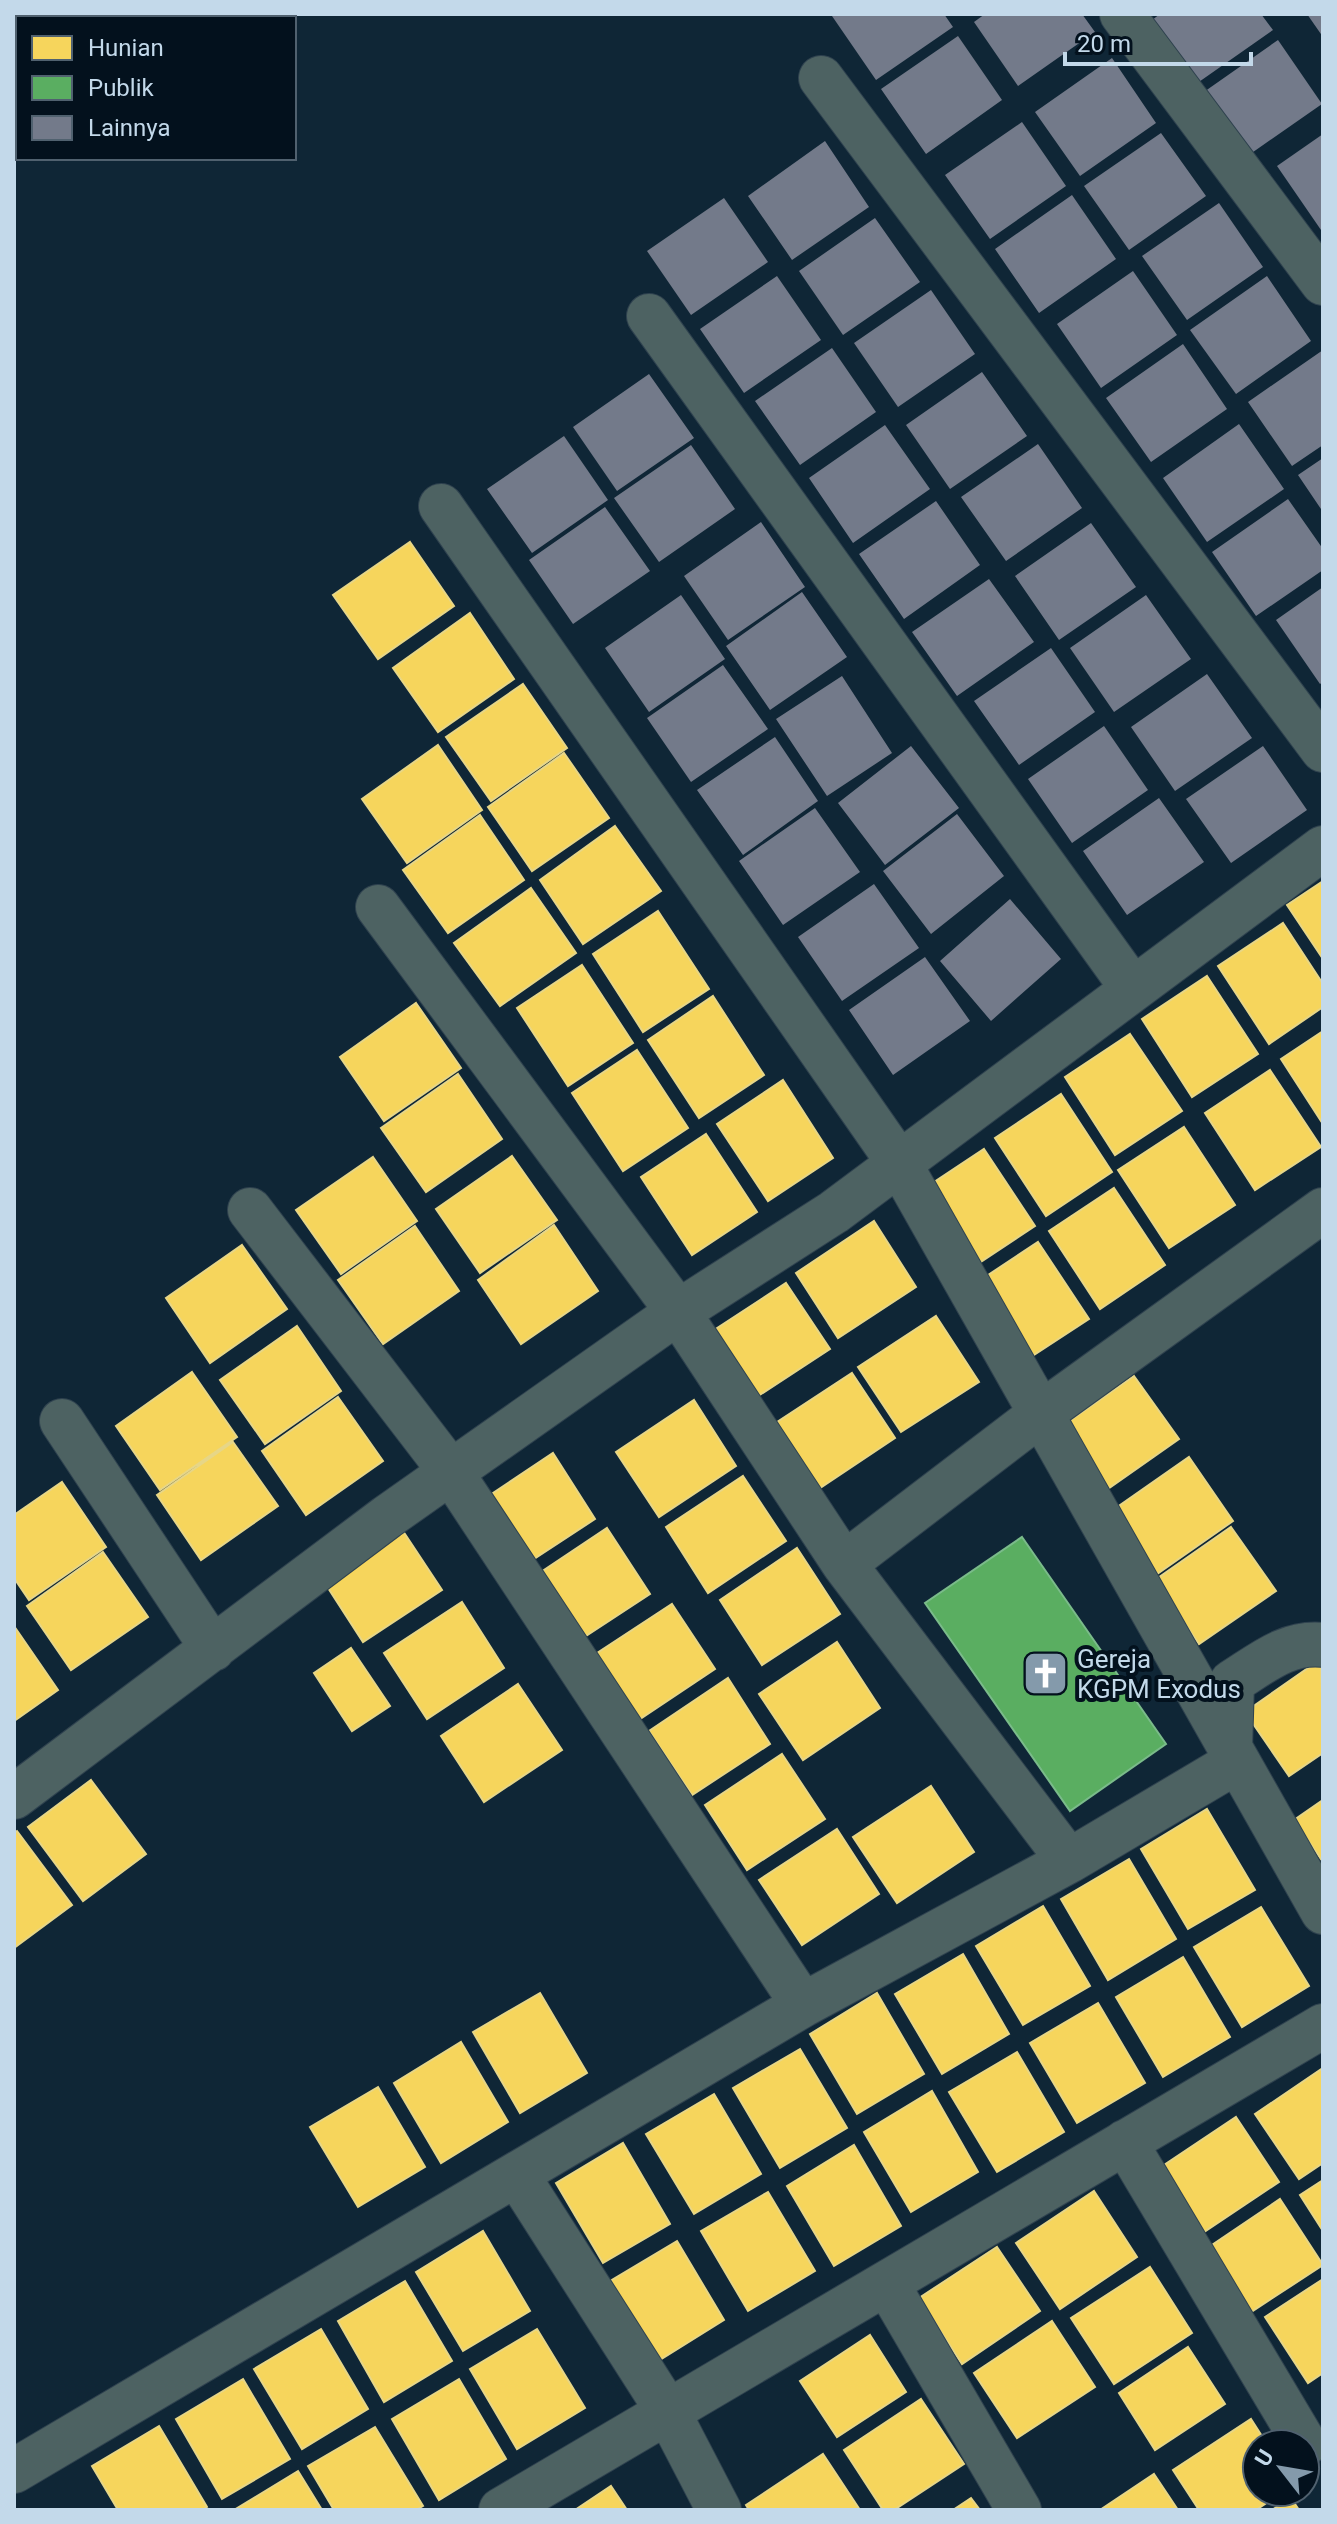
<svg xmlns="http://www.w3.org/2000/svg" width="1337" height="2524" font-family="Roboto,sans-serif">
<style>
.homes{fill:#f6d55c;stroke:#e7d687;stroke-width:2}
.public{fill:#5aae61;stroke:#7abb8a;stroke-width:2}
.building{fill:#737a8a}
.lines{fill:none;stroke-linecap:round;stroke-linejoin:round}
.street-casing{stroke:#2f424f;stroke-width:46}
.street{stroke:#4d6262;stroke-width:44}
.labels{text-anchor:middle;stroke-width:8;stroke-linejoin:round;paint-order:stroke}
.poi-label{font-size:26px;fill:#c3d9ea;stroke:#03111d;text-anchor:start}
</style>
<rect width="100%" height="100%" fill="#0f2636"/>
<path class="homes" d="M 410,542 L 454,606 L 378,659 L 333,595 Z
M 470,613 L 514,679 L 438,732 L 393,668 Z
M 523,684 L 567,748 L 491,801 L 446,737 Z
M 438,745 L 482,810 L 407,863 L 362,799 Z
M 564,753 L 609,818 L 532,871 L 488,807 Z
M 480,815 L 524,880 L 448,933 L 403,870 Z
M 615,826 L 661,891 L 583,944 L 540,880 Z
M 1323,881 L 1323,959 L 1287,905 Z
M 531,888 L 576,953 L 500,1006 L 454,943 Z
M 658,911 L 709,989 L 643,1032 L 593,954 Z
M 1283,923 L 1323,984 L 1323,1007 L 1269,1044 L 1218,966 Z
M 582,965 L 633,1043 L 568,1086 L 517,1008 Z
M 1207,976 L 1258,1054 L 1192,1097 L 1142,1019 Z
M 713,996 L 764,1075 L 699,1118 L 648,1040 Z
M 416,1003 L 461,1068 L 384,1121 L 340,1057 Z
M 1323,1031 L 1323,1124 L 1281,1059 Z
M 1130,1034 L 1182,1111 L 1115,1155 L 1065,1077 Z
M 637,1050 L 688,1128 L 623,1171 L 572,1093 Z
M 1270,1070 L 1321,1147 L 1255,1190 L 1205,1113 Z
M 458,1074 L 502,1139 L 426,1192 L 381,1128 Z
M 783,1080 L 833,1158 L 768,1201 L 717,1124 Z
M 1061,1094 L 1112,1172 L 1046,1216 L 995,1138 Z
M 1184,1127 L 1235,1205 L 1169,1248 L 1118,1170 Z
M 706,1134 L 757,1212 L 692,1255 L 641,1177 Z
M 984,1149 L 1035,1226 L 970,1269 L 919,1192 Z
M 512,1156 L 557,1220 L 480,1273 L 436,1209 Z
M 373,1157 L 417,1221 L 341,1274 L 296,1210 Z
M 1114,1188 L 1165,1265 L 1100,1309 L 1049,1231 Z
M 874,1221 L 916,1287 L 838,1338 L 796,1273 Z
M 554,1225 L 598,1291 L 521,1344 L 478,1280 Z
M 415,1226 L 459,1291 L 383,1344 L 338,1280 Z
M 1038,1242 L 1089,1319 L 1023,1362 L 973,1285 Z
M 242,1245 L 287,1309 L 210,1363 L 166,1298 Z
M 786,1283 L 830,1349 L 752,1400 L 708,1334 Z
M 936,1316 L 979,1382 L 901,1432 L 858,1367 Z
M 297,1326 L 341,1391 L 265,1444 L 220,1380 Z
M 192,1372 L 237,1437 L 160,1490 L 116,1426 Z
M 852,1373 L 895,1438 L 817,1490 L 774,1424 Z
M 1134,1376 L 1179,1439 L 1102,1493 L 1058,1429 Z
M 338,1397 L 383,1461 L 306,1515 L 262,1451 Z
M 694,1400 L 736,1466 L 659,1517 L 616,1452 Z
M 233,1442 L 278,1506 L 201,1560 L 157,1495 Z
M 553,1453 L 595,1519 L 517,1570 L 475,1505 Z
M 1189,1457 L 1233,1521 L 1157,1574 L 1113,1510 Z
M 743,1476 L 786,1541 L 708,1593 L 666,1527 Z
M 62,1482 L 106,1547 L 29,1600 L 14,1578 L 14,1515 Z
M 399,1525 L 442,1590 L 363,1642 L 321,1577 Z
M 1231,1527 L 1276,1591 L 1199,1644 L 1155,1580 Z
M 607,1528 L 650,1594 L 572,1645 L 529,1580 Z
M 797,1548 L 840,1614 L 762,1665 L 720,1600 Z
M 103,1552 L 148,1617 L 71,1670 L 27,1606 Z
M 462,1602 L 504,1668 L 427,1719 L 384,1653 Z
M 672,1604 L 715,1669 L 637,1721 L 594,1655 Z
M 14,1626 L 58,1690 L 14,1721 Z
M 837,1642 L 880,1708 L 803,1760 L 759,1694 Z
M 351,1648 L 390,1706 L 352,1731 L 314,1673 Z
M 1321,1659 L 1323,1753 L 1289,1776 L 1245,1712 Z
M 728,1678 L 770,1744 L 692,1795 L 649,1731 Z
M 518,1684 L 562,1750 L 484,1802 L 441,1736 Z
M 782,1754 L 825,1819 L 747,1870 L 705,1805 Z
M 91,1780 L 146,1854 L 83,1901 L 28,1827 Z
M 931,1786 L 974,1852 L 897,1903 L 853,1837 Z
M 1323,1800 L 1323,1862 L 1294,1820 Z
M 1207,1809 L 1255,1890 L 1188,1929 L 1141,1849 Z
M 837,1829 L 879,1894 L 802,1945 L 759,1880 Z
M 17,1831 L 72,1905 L 14,1948 L 14,1833 Z
M 1129,1859 L 1176,1939 L 1108,1980 L 1061,1899 Z
M 1043,1906 L 1090,1986 L 1023,2025 L 976,1946 Z
M 1261,1907 L 1309,1986 L 1242,2027 L 1194,1947 Z
M 963,1954 L 1009,2034 L 942,2074 L 895,1994 Z
M 1183,1957 L 1230,2037 L 1163,2077 L 1116,1997 Z
M 540,1993 L 587,2073 L 520,2113 L 473,2032 Z
M 877,1993 L 924,2074 L 857,2114 L 810,2034 Z
M 1098,2003 L 1145,2083 L 1077,2123 L 1030,2043 Z
M 461,2042 L 508,2122 L 441,2163 L 394,2083 Z
M 800,2049 L 847,2128 L 780,2168 L 733,2088 Z
M 1017,2052 L 1064,2132 L 997,2172 L 949,2092 Z
M 1323,2068 L 1323,2163 L 1299,2179 L 1255,2114 Z
M 378,2087 L 425,2167 L 358,2207 L 310,2127 Z
M 932,2091 L 978,2172 L 911,2212 L 864,2132 Z
M 714,2094 L 761,2174 L 694,2214 L 646,2134 Z
M 1236,2117 L 1279,2182 L 1201,2234 L 1158,2169 Z
M 623,2143 L 670,2224 L 603,2263 L 556,2183 Z
M 854,2145 L 901,2226 L 834,2266 L 787,2186 Z
M 1323,2180 L 1323,2231 L 1300,2195 Z
M 1094,2191 L 1137,2257 L 1060,2309 L 1016,2243 Z
M 768,2192 L 815,2271 L 748,2311 L 701,2231 Z
M 1280,2199 L 1323,2265 L 1245,2316 L 1203,2251 Z
M 483,2231 L 530,2311 L 463,2351 L 416,2272 Z
M 677,2241 L 724,2320 L 658,2361 L 610,2281 Z
M 997,2247 L 1040,2311 L 962,2364 L 919,2298 Z
M 1150,2267 L 1192,2333 L 1114,2384 L 1071,2318 Z
M 1323,2279 L 1323,2373 L 1308,2383 L 1265,2317 Z
M 405,2281 L 452,2361 L 384,2402 L 338,2321 Z
M 1052,2321 L 1095,2387 L 1017,2438 L 974,2373 Z
M 321,2329 L 368,2409 L 302,2449 L 254,2369 Z
M 537,2329 L 585,2408 L 517,2449 L 470,2369 Z
M 870,2335 L 906,2392 L 837,2437 L 800,2381 Z
M 1188,2347 L 1225,2404 L 1155,2450 L 1119,2393 Z
M 243,2379 L 290,2459 L 222,2499 L 176,2419 Z
M 459,2379 L 506,2459 L 439,2500 L 392,2419 Z
M 921,2399 L 964,2464 L 894,2510 L 883,2510 L 844,2450 Z
M 1251,2419 L 1267,2444 L 1257,2444 L 1257,2492 L 1283,2492 L 1256,2510 L 1199,2510 L 1173,2470 Z
M 159,2426 L 207,2507 L 202,2510 L 118,2510 L 92,2466 Z
M 375,2427 L 423,2506 L 416,2510 L 334,2510 L 308,2466 Z
M 823,2454 L 860,2510 L 749,2510 L 746,2505 Z
M 298,2471 L 322,2510 L 234,2510 Z
M 1154,2474 L 1178,2510 L 1100,2510 Z
M 611,2486 L 627,2510 L 575,2510 Z
M 971,2498 L 980,2510 L 953,2510 Z
M 1291,2498 L 1299,2510 L 1272,2510 Z"/>
<path class="public" d="M 1022,1537 L 1166,1744 L 1070,1811 L 925,1603 Z"/>
<path class="building" d="M 835,14 L 944,14 L 953,27 L 876,80 L 832,16 Z
M 985,14 L 1082,14 L 1095,32 L 1018,86 L 974,22 Z
M 1160,14 L 1261,14 L 1273,30 L 1196,84 L 1152,20 Z
M 1307,14 L 1323,14 L 1323,37 Z
M 958,36 L 1002,100 L 926,154 L 881,89 Z
M 1278,40 L 1322,104 L 1246,157 L 1201,94 Z
M 1112,58 L 1156,123 L 1080,176 L 1035,112 Z
M 1022,122 L 1066,186 L 990,239 L 945,175 Z
M 1161,133 L 1206,196 L 1129,250 L 1084,186 Z
M 1323,134 L 1323,229 L 1321,230 L 1277,166 Z
M 825,141 L 869,207 L 792,260 L 748,196 Z
M 1072,195 L 1116,259 L 1039,313 L 995,249 Z
M 724,198 L 768,262 L 691,315 L 647,251 Z
M 1219,203 L 1263,267 L 1187,320 L 1142,256 Z
M 875,218 L 920,282 L 843,335 L 799,271 Z
M 1133,271 L 1177,335 L 1101,388 L 1057,324 Z
M 777,276 L 821,340 L 744,393 L 700,329 Z
M 1267,276 L 1311,341 L 1236,394 L 1190,330 Z
M 931,290 L 975,354 L 898,407 L 854,343 Z
M 1183,344 L 1227,409 L 1151,462 L 1106,398 Z
M 832,348 L 876,412 L 800,465 L 755,401 Z
M 1323,350 L 1323,445 L 1292,466 L 1248,402 Z
M 982,372 L 1027,436 L 950,489 L 906,425 Z
M 649,374 L 694,438 L 617,491 L 573,427 Z
M 1239,424 L 1284,489 L 1207,542 L 1163,478 Z
M 885,425 L 930,489 L 853,543 L 809,478 Z
M 564,436 L 608,500 L 532,553 L 487,489 Z
M 1038,444 L 1082,508 L 1006,561 L 961,497 Z
M 691,445 L 735,509 L 659,562 L 614,498 Z
M 1323,458 L 1323,512 L 1298,475 Z
M 1288,499 L 1323,549 L 1323,570 L 1256,616 L 1212,552 Z
M 936,501 L 980,565 L 904,619 L 859,554 Z
M 605,507 L 650,571 L 573,624 L 529,560 Z
M 761,522 L 805,587 L 728,640 L 684,576 Z
M 1091,523 L 1136,587 L 1059,640 L 1015,576 Z
M 989,579 L 1034,642 L 957,696 L 912,632 Z
M 1323,587 L 1323,682 L 1320,684 L 1276,620 Z
M 802,592 L 847,657 L 770,710 L 726,646 Z
M 681,595 L 725,659 L 649,712 L 605,648 Z
M 1146,595 L 1191,659 L 1114,712 L 1070,648 Z
M 1051,648 L 1095,712 L 1019,765 L 974,701 Z
M 723,665 L 768,729 L 691,782 L 647,718 Z
M 1207,674 L 1252,738 L 1175,791 L 1131,727 Z
M 842,676 L 892,753 L 827,796 L 776,719 Z
M 1104,726 L 1148,790 L 1072,843 L 1028,779 Z
M 775,737 L 818,801 L 743,855 L 697,790 Z
M 911,746 L 959,808 L 885,865 L 838,803 Z
M 1263,746 L 1307,810 L 1231,863 L 1186,799 Z
M 1159,798 L 1204,862 L 1127,915 L 1083,851 Z
M 815,808 L 860,872 L 783,925 L 739,861 Z
M 957,814 L 1004,876 L 931,934 L 883,871 Z
M 874,884 L 919,948 L 842,1001 L 798,937 Z
M 1010,899 L 1061,959 L 991,1021 L 940,961 Z
M 925,957 L 970,1021 L 893,1075 L 849,1010 Z"/>
<g class="lines">
<defs>
<path id="street" d="M 1122,14 L 1323,283
M 821,78 L 1323,750
M 649,316 L 1133,989
M 441,506 L 899,1163 L 1323,1912
M 378,907 L 678,1312 L 844,1564 L 1069,1861
M 250,1210 L 451,1472 L 803,2005
M 62,1421 L 213,1649
M 844,1564 L 1043,1412 L 1323,1210
M 1230,1749 L 1232,1682 C 1261,1664 1287,1641 1323,1645
M 14,1797 L 387,1517 L 678,1312 L 834,1212 L 1323,848
M 1125,2142 L 1305,2444
M 517,2175 L 667,2410 L 719,2510
M 887,2284 L 1019,2510
M 14,2471 L 803,2005 L 1069,1861 L 1236,1762
M 501,2510 L 1323,2026"/>
</defs>
<use href="#street" class="street-casing"/>
<use href="#street" class="street"/>
</g>
<defs>
<symbol id="church-square" viewBox="-11 -11 22 22"><rect x="-9" y="-9" width="18" height="18" rx="4" fill="#849aab" stroke="#03111d"/><path d="M-1.2-6h2.4v3.5h3.3v2.4h-3.3V6h-2.4V-.1h-3.3v-2.4h3.3Z" fill="#fff"/></symbol>
</defs>
<g fill-rule="evenodd">
<use href="#church-square" x="1020" y="1648" width="51" height="51"/>
</g>
<g class="labels">
<g class="poi-label">
<text x="1077" y="1668">Gereja<tspan x="1077" dy="30">KGPM Exodus</tspan></text>
</g>
</g>
<rect width="1337" height="2524" fill="none" stroke="#c3d9ea" stroke-width="32"/>
<rect x="16" y="16" width="280" height="144" fill="#03111d" stroke="#50616f" stroke-width="2"/>
<rect x="32" y="36" width="40" height="24" fill="#f6d55c" stroke="#50616f" stroke-width="2"/>
<text x="88" y="56" font-size="24" fill="#c3d9ea">Hunian</text>
<rect x="32" y="76" width="40" height="24" fill="#5aae61" stroke="#50616f" stroke-width="2"/>
<text x="88" y="96" font-size="24" fill="#c3d9ea">Publik</text>
<rect x="32" y="116" width="40" height="24" fill="#737a8a" stroke="#50616f" stroke-width="2"/>
<text x="88" y="136" font-size="24" fill="#c3d9ea">Lainnya</text>
<g transform="translate(1281 2468) rotate(301)"><circle r="38" fill="#03111d" stroke="#50616f" stroke-width="2"/>
<path d="M0-6L14 30L0 20L-14 30Z" fill="#849aab"/>
<text y="-12" font-size="22" font-weight="bold" text-anchor="middle" fill="#c3d9ea">U</text>
</g>
<path d="M1065 52v12h186v-12" fill="none" stroke="#c3d9ea" stroke-width="4"/>
<text x="1077" y="52" font-size="24" fill="#c3d9ea" stroke="#03111d" stroke-width="6" paint-order="stroke">20 m</text>
</svg>
